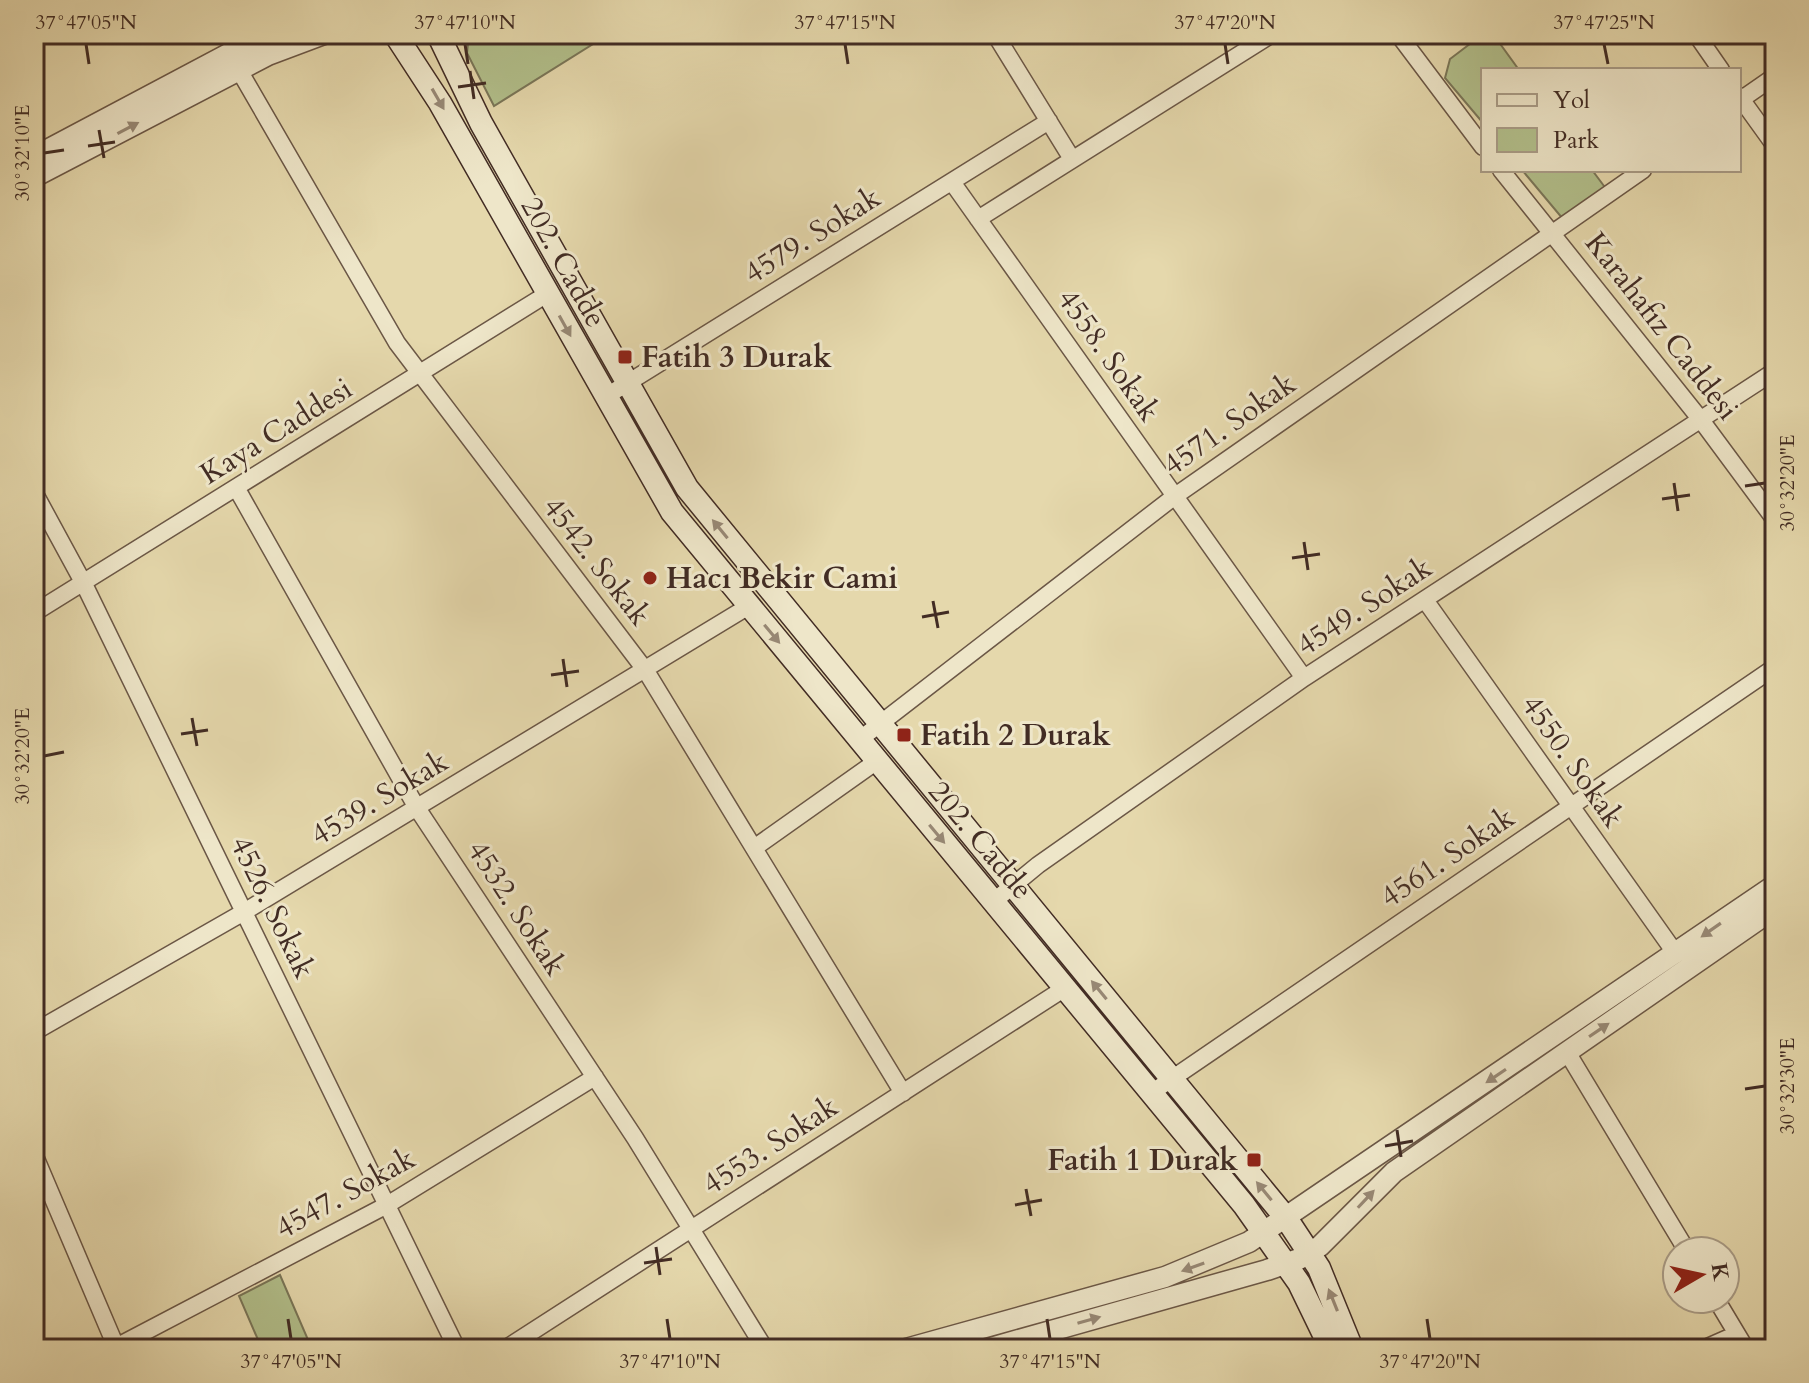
<svg xmlns="http://www.w3.org/2000/svg" width="1809" height="1383" font-family="Cardo,serif">
<style>
.green{fill:#b2bf8b;stroke:#7a7658;stroke-width:2}
.lines{fill:none;stroke-linecap:round;stroke-linejoin:round}
.minor-casing{stroke:#6b5746;stroke-width:19}
.tertiary-casing{stroke:#6b5746;stroke-width:23}
.secondary-casing{stroke:#422c24;stroke-width:25}
.minor{stroke:#eee6c9;stroke-width:16}
.tertiary{stroke:#eee6c9;stroke-width:20}
.secondary{stroke:#eee6c9;stroke-width:22}
.oneway{fill:#988976}
.ticks{fill:none;stroke:#422c24;stroke-width:3}
.poi-dot{fill:#8f2418;stroke:#eee6c9;stroke-width:3}
.labels{text-anchor:middle;stroke-width:6;stroke-linejoin:round;paint-order:stroke}
.street-label{font-size:30px;fill:#422c24;stroke:#eee6c9}
.poi-label{font-size:30px;font-weight:bold;fill:#422c24;stroke:#eee6c9;text-anchor:start}
.neatline{fill:none;stroke:#422c24;stroke-width:3}
.ticks-label{font-size:20px;text-anchor:middle;fill:#422c24}
</style>
<rect width="100%" height="100%" fill="#e5d8ac"/>
<filter id="stains"><feTurbulence type="fractalNoise" baseFrequency=".0025" numOctaves="4"/><feColorMatrix values="0 0 0 0 .2 0 0 0 0 .09 0 0 0 0 .02 0 0 0 .5 -.17"/></filter>
<radialGradient id="worn" r=".72"><stop offset=".6" stop-color="#630" stop-opacity="0"/><stop offset="1" stop-color="#630" stop-opacity=".3"/></radialGradient>
<path class="green" d="M 469,34 L 609,34 L 494,106 L 467,53 Z
M 1483,34 L 1493,34 L 1519,70 L 1483,70 L 1483,123 L 1445,78 L 1450,59 Z
M 1522,170 L 1592,170 L 1607,190 L 1568,225 Z
M 280,1275 L 312,1349 L 262,1349 L 239,1296 Z"/>
<g class="lines">
<defs>
<path id="minor" d="M 995,34 L 1072,159
M 1398,34 L 1483,147
M 1696,34 L 1721,70
M 239,70 L 397,343 L 646,671 L 903,1093
M 1739,96 L 1775,146
M 1739,101 L 1775,76
M 1501,170 L 1701,420 L 1775,520
M 952,182 L 1304,678
M 978,219 L 1272,34
M 605,397 L 1049,121
M 237,489 L 417,808 L 635,1138 L 765,1349
M 34,492 L 84,584 L 457,1349
M 1425,600 L 1676,954
M 34,613 L 547,294
M 859,740 L 1175,496 L 1643,170
M 754,848 L 877,761
M 993,902 L 1038,865 L 1304,678 L 1775,371
M 34,1032 L 244,912 L 749,606
M 1567,1052 L 1687,1251
M 1151,1093 L 1775,667
M 34,1154 L 117,1349
M 1716,1299 L 1746,1349
M 116,1347 L 387,1205 L 595,1077
M 505,1349 L 1065,988
M 1703,1349 L 1737,1334"/>
<path id="tertiary" d="M 34,157 L 266,34
M 34,177 L 268,55 L 324,34
M 906,1349 L 1165,1277 L 1249,1242 L 1775,885
M 987,1349 L 1267,1270 L 1299,1259 L 1320,1246 L 1394,1172 L 1775,908"/>
<path id="secondary" d="M 395,34 L 440,103 L 672,512 L 1244,1205 L 1299,1283 L 1331,1349
M 438,34 L 481,123 L 687,488 L 1286,1218 L 1319,1268 L 1352,1349"/>
</defs>
<use href="#minor" class="minor-casing"/>
<use href="#tertiary" class="tertiary-casing"/>
<use href="#secondary" class="secondary-casing"/>
<use href="#minor" class="minor"/>
<use href="#tertiary" class="tertiary"/>
<use href="#secondary" class="secondary"/>
</g>
<defs><path id="oneway-solid" d="M-6-.8H1V-3.2L6.5 0L1 3.2V.8H-6Z" transform="scale(2)"/></defs>
<g class="oneway">
<use href="#oneway-solid" transform="translate(438 99) rotate(60)"/>
<use href="#oneway-solid" transform="translate(128 128) rotate(-28)"/>
<use href="#oneway-solid" transform="translate(565 326) rotate(61)"/>
<use href="#oneway-solid" transform="translate(720 529) rotate(-129)"/>
<use href="#oneway-solid" transform="translate(772 634) rotate(50)"/>
<use href="#oneway-solid" transform="translate(937 834) rotate(50)"/>
<use href="#oneway-solid" transform="translate(1711 930) rotate(145)"/>
<use href="#oneway-solid" transform="translate(1099 990) rotate(-129)"/>
<use href="#oneway-solid" transform="translate(1599 1030) rotate(-34)"/>
<use href="#oneway-solid" transform="translate(1496 1076) rotate(146)"/>
<use href="#oneway-solid" transform="translate(1264 1191) rotate(-129)"/>
<use href="#oneway-solid" transform="translate(1366 1199) rotate(-47)"/>
<use href="#oneway-solid" transform="translate(1193 1267) rotate(160)"/>
<use href="#oneway-solid" transform="translate(1333 1300) rotate(-112)"/>
<use href="#oneway-solid" transform="translate(1089 1320) rotate(-16)"/>
</g>
<path class="ticks" d="M 86,44 L 89,64M 465,44 L 468,64M 845,44 L 848,64M 1225,44 L 1228,64M 1604,44 L 1608,64M 470,71 L 474,99M 458,87 L 486,83M 99,130 L 104,158M 88,146 L 115,142M 44,153 L 64,150M 1674,483 L 1678,511M 1745,486 L 1765,483M 1662,499 L 1690,495M 1304,542 L 1308,570M 1292,558 L 1320,554M 933,601 L 938,628M 922,617 L 949,612M 563,659 L 567,687M 551,675 L 579,671M 192,718 L 197,746M 181,734 L 208,730M 44,756 L 64,752M 1745,1089 L 1765,1086M 1397,1130 L 1401,1157M 1385,1146 L 1413,1141M 1026,1189 L 1031,1216M 1015,1205 L 1042,1200M 656,1247 L 660,1275M 644,1263 L 672,1259M 288,1319 L 291,1339M 667,1319 L 670,1339M 1047,1319 L 1050,1339M 1427,1319 L 1430,1339"/>
<g class="poi-dot">
<rect x="617" y="349" width="16" height="16" rx="4"/>
<circle cx="650" cy="578" r="8"/>
<rect x="896" y="727" width="16" height="16" rx="4"/>
<rect x="1246" y="1152" width="16" height="16" rx="4"/>
</g>
<g class="labels">
<g class="street-label">
<text transform="translate(812 235) rotate(-32)" y="10">4579. Sokak</text>
<text transform="translate(564 262) rotate(61)" y="10">202. Cadde</text>
<text transform="translate(1662 326) rotate(52)" y="10">Karahafız Caddesi</text>
<text transform="translate(1109 355) rotate(55)" y="10">4558. Sokak</text>
<text transform="translate(1229 424) rotate(-35)" y="10">4571. Sokak</text>
<text transform="translate(276 431) rotate(-32)" y="10">Kaya Caddesi</text>
<text transform="translate(597 561) rotate(52)" y="10">4542. Sokak</text>
<text transform="translate(1364 606) rotate(-33)" y="10">4549. Sokak</text>
<text transform="translate(1573 761) rotate(55)" y="10">4550. Sokak</text>
<text transform="translate(379 798) rotate(-31)" y="10">4539. Sokak</text>
<text transform="translate(981 840) rotate(50)" y="10">202. Cadde</text>
<text transform="translate(1447 857) rotate(-34)" y="10">4561. Sokak</text>
<text transform="translate(273 907) rotate(64)" y="10">4526. Sokak</text>
<text transform="translate(517 908) rotate(57)" y="10">4532. Sokak</text>
<text transform="translate(770 1145) rotate(-33)" y="10">4553. Sokak</text>
<text transform="translate(345 1193) rotate(-29)" y="10">4547. Sokak</text>
</g>
<g class="poi-label">
<text x="641" y="367">Fatih 3 Durak</text>
<text x="666" y="588">Hacı Bekir Cami</text>
<text x="920" y="745">Fatih 2 Durak</text>
<text x="1238" y="1170" text-anchor="end">Fatih 1 Durak</text>
</g>
</g>
<rect width="1809" height="1383" fill="none" stroke="#e5d8ac" stroke-width="88"/>
<rect x="1481" y="68" width="260" height="104" fill="#eee6c9" stroke="#a99c87" stroke-width="2"/>
<rect x="1497" y="94" width="40" height="12" fill="#eee6c9" stroke="#a99c87" stroke-width="2"/>
<text x="1553" y="108" font-size="24" fill="#422c24">Yol</text>
<rect x="1497" y="128" width="40" height="24" fill="#b2bf8b" stroke="#a99c87" stroke-width="2"/>
<text x="1553" y="148" font-size="24" fill="#422c24">Park</text>
<g transform="translate(1701 1275) rotate(81)"><circle r="38" fill="#eee6c9" stroke="#a99c87" stroke-width="2"/>
<path d="M0-6L14 30L0 20L-14 30Z" fill="#8f2418"/>
<text y="-12" font-size="22" font-weight="bold" text-anchor="middle" fill="#422c24">K</text>
</g>
<rect x="44" y="44" width="1721" height="1295" class="neatline"/>
<g class="ticks-label">
<text x="86" y="29">37°47'05"N</text>
<text x="465" y="29">37°47'10"N</text>
<text x="845" y="29">37°47'15"N</text>
<text x="1225" y="29">37°47'20"N</text>
<text x="1604" y="29">37°47'25"N</text>
<text transform="translate(22 153) rotate(-90)" y="7">30°32'10"E</text>
<text transform="translate(1787 483) rotate(-90)" y="7">30°32'20"E</text>
<text transform="translate(22 756) rotate(-90)" y="7">30°32'20"E</text>
<text transform="translate(1787 1086) rotate(-90)" y="7">30°32'30"E</text>
<text x="291" y="1368">37°47'05"N</text>
<text x="670" y="1368">37°47'10"N</text>
<text x="1050" y="1368">37°47'15"N</text>
<text x="1430" y="1368">37°47'20"N</text>
</g>
<rect width="100%" height="100%" filter="url(#stains)"/>
<rect width="100%" height="100%" fill="url(#worn)"/>
</svg>
